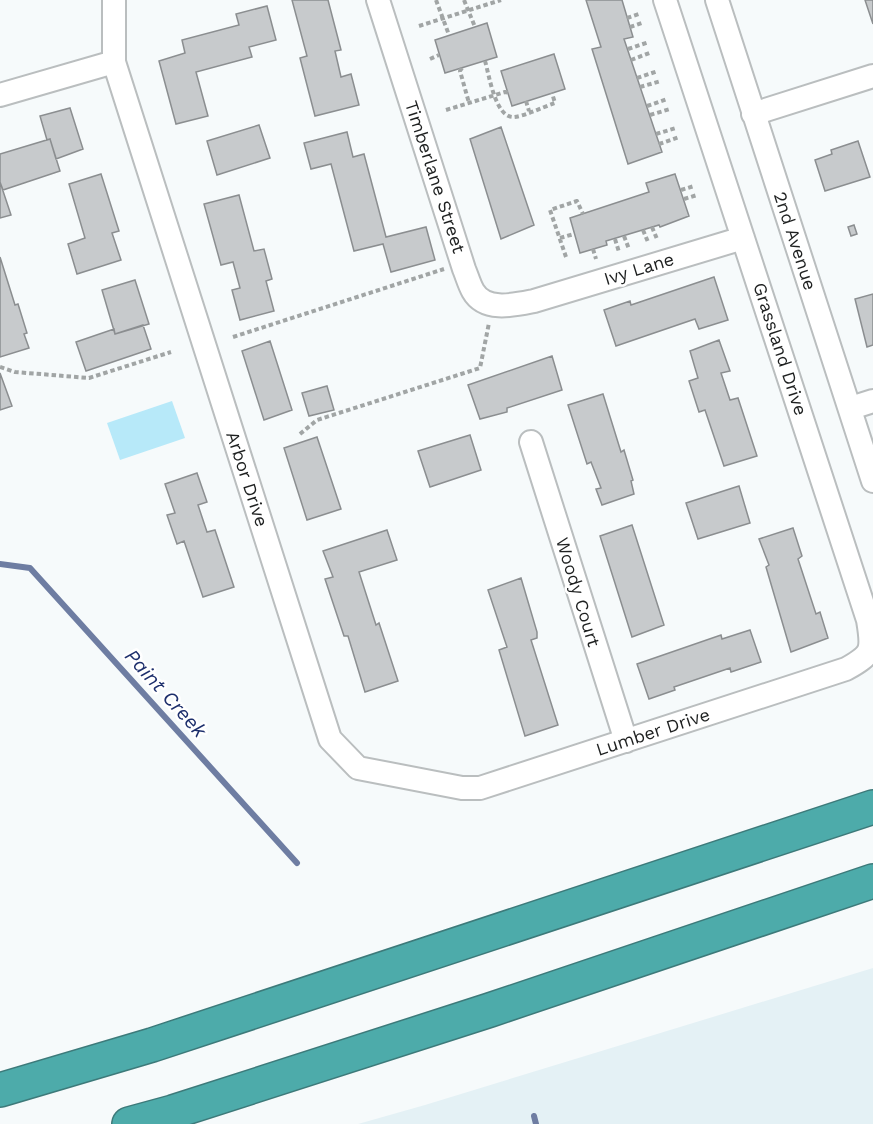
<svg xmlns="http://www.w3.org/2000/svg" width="873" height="1124" font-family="'Work Sans',sans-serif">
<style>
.built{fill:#e4f1f5}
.green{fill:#b7e9f9}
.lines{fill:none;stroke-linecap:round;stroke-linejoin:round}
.stream{stroke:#6e7da2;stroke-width:6}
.building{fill:#c7cacc;stroke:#8b8e90;stroke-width:1.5}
.street-casing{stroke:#babebf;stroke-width:26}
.highway-casing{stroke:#3d7a7a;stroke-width:36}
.path{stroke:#a1a5a5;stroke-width:4;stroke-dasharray:4.5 3;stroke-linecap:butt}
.street{stroke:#fff;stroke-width:22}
.highway{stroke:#4dabaa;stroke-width:33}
.labels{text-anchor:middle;stroke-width:5;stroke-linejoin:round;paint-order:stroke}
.street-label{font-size:18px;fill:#1e2020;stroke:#fff}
.water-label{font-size:20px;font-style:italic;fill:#1d2f6c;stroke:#fff}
</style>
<rect width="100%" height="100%" fill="#f6fafb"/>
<path class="built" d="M 873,968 L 873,1124 L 358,1124 L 425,1105 Z"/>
<path class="green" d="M 172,401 L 185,438 L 120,460 L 107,423 Z"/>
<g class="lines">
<path class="stream" d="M 0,564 L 30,568 L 297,863
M 534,1116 L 536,1124"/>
</g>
<path class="building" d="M 292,0 L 328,0 L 341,50 L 335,51 L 341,77 L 351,74 L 359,105 L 315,116 L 300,58 L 307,56 Z
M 586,0 L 622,0 L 633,37 L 624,39 L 662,152 L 628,164 L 592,49 L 601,47 Z
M 865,0 L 873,0 L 873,24 Z
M 267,6 L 276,40 L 249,47 L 252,57 L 196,72 L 208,116 L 176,124 L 159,61 L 185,53 L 182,40 L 239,25 L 236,14 Z
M 487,23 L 497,57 L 445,73 L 435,40 Z
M 554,54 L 565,89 L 512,106 L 501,71 Z
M 70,108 L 83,149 L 56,159 L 50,139 L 47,140 L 40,116 Z
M 259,125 L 270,158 L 217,175 L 207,141 Z
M 501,127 L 534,225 L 501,239 L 470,139 Z
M 347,132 L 353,157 L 364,154 L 386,237 L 426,227 L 435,260 L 391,272 L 383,244 L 354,251 L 331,164 L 311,169 L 304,143 Z
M 50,139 L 60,171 L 3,190 L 0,182 L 0,154 Z
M 858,141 L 870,177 L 825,191 L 815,160 L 832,154 L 831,150 Z
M 101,174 L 119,231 L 112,233 L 121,260 L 77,274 L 68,244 L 85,238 L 69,184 Z
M 675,174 L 689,216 L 660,227 L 659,225 L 606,241 L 607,245 L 580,253 L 570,218 L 649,192 L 646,183 Z
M 0,182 L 11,215 L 0,218 Z
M 239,195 L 254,251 L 264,249 L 272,279 L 266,281 L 274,311 L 240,320 L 232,290 L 240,288 L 233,262 L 221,265 L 204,204 Z
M 854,225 L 857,234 L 851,236 L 848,227 Z
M 0,257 L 15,305 L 18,304 L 27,333 L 24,334 L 29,348 L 0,357 Z
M 714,277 L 728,320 L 699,329 L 695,319 L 616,346 L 604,310 L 630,301 L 631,305 Z
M 135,280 L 149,324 L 115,334 L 102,290 Z
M 873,294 L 873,345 L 867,347 L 855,299 Z
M 143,325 L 151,349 L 86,371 L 76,342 L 114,329 L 115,334 Z
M 719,340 L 730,371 L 721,373 L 730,400 L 738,398 L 757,456 L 724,466 L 705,410 L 699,412 L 689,381 L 698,378 L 690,351 Z
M 270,341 L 292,410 L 264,420 L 242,351 Z
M 552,356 L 562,390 L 507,408 L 507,412 L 480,419 L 468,385 Z
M 0,373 L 12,406 L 0,410 Z
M 327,386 L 334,410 L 309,416 L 302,393 Z
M 603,394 L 621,452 L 624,450 L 633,480 L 631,481 L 634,494 L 602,505 L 596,489 L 601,488 L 591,462 L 587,464 L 568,405 Z
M 470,435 L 481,470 L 430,487 L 418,451 Z
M 317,437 L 341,509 L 307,520 L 284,448 Z
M 197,473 L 207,502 L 198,505 L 207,532 L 215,530 L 234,587 L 203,597 L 184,541 L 177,544 L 167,515 L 175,513 L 165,484 Z
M 739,486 L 750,523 L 698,539 L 686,503 Z
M 632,525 L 664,625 L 632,637 L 600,536 Z
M 793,528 L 802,556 L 798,559 L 816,614 L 820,612 L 828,638 L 791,652 L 766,567 L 769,565 L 759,539 Z
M 387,530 L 397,560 L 359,572 L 376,625 L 379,623 L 398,681 L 365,692 L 348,636 L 344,636 L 325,579 L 333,577 L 323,551 Z
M 521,578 L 537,632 L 537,638 L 531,640 L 558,725 L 525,736 L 499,650 L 507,647 L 488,590 Z
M 750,630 L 761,662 L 731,672 L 730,668 L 674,687 L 675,690 L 649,699 L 637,664 L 721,635 L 722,639 Z"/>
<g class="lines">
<defs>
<path id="street" d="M 114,0 L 114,62 L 330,739 L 358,768 L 462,788 L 480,788 L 846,669 C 873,654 873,650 868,620 L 665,0
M 378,0 L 464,269 C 467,276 469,284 473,291 C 485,312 514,305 534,301 L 743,238
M 717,0 L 873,481
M 0,95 L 114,62
M 753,114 L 873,76
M 851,408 L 873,401
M 531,442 L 626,741"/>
<path id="highway" d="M 0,1090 L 152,1045 L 873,807
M 129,1124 L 173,1112 L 490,1010 L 873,881"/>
</defs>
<use href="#street" class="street-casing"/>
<use href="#highway" class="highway-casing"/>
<path class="path" d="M 436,0 L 449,35
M 464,0 L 475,27
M 627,18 L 639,14
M 419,26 L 501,0
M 630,27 L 642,23
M 628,49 L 649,42
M 430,59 L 439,55
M 631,60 L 652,52
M 485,61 C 489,74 495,118 514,117 C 525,116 543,107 555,103 L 552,93
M 462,68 L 460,71 L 469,103
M 637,78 L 658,71
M 640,87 L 661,81
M 526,101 L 529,111
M 647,106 L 667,99
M 446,110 L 505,92 L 509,93
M 650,115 L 670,109
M 656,134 L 676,128
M 659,144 L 679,137
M 681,190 L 694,186
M 684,199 L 697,195
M 652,227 L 657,239
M 643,230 L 648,242
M 624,236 L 629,249
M 560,238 L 574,234
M 615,239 L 619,252
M 593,249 L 596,259
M 566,257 L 550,210 L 577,201 L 583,214
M 233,337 L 444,269
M 0,367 L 15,372 L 89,378 L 171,352
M 300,434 L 317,420 L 480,368 L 489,323"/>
<use href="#street" class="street"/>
<use href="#highway" class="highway"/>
</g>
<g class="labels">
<g class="street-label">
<text transform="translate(435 177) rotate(72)" y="6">Timberlane Street</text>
<text transform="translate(795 241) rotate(72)" y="6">2nd Avenue</text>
<text transform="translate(639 269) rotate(-17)" y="6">Ivy Lane</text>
<text transform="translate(780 349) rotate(72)" y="6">Grassland Drive</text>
<text transform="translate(247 479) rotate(72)" y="6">Arbor Drive</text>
<text transform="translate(578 592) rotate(73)" y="6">Woody Court</text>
<text transform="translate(653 732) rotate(-18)" y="6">Lumber Drive</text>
</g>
<g class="water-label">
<text transform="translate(166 693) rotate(48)" y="7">Paint Creek</text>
</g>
</g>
</svg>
